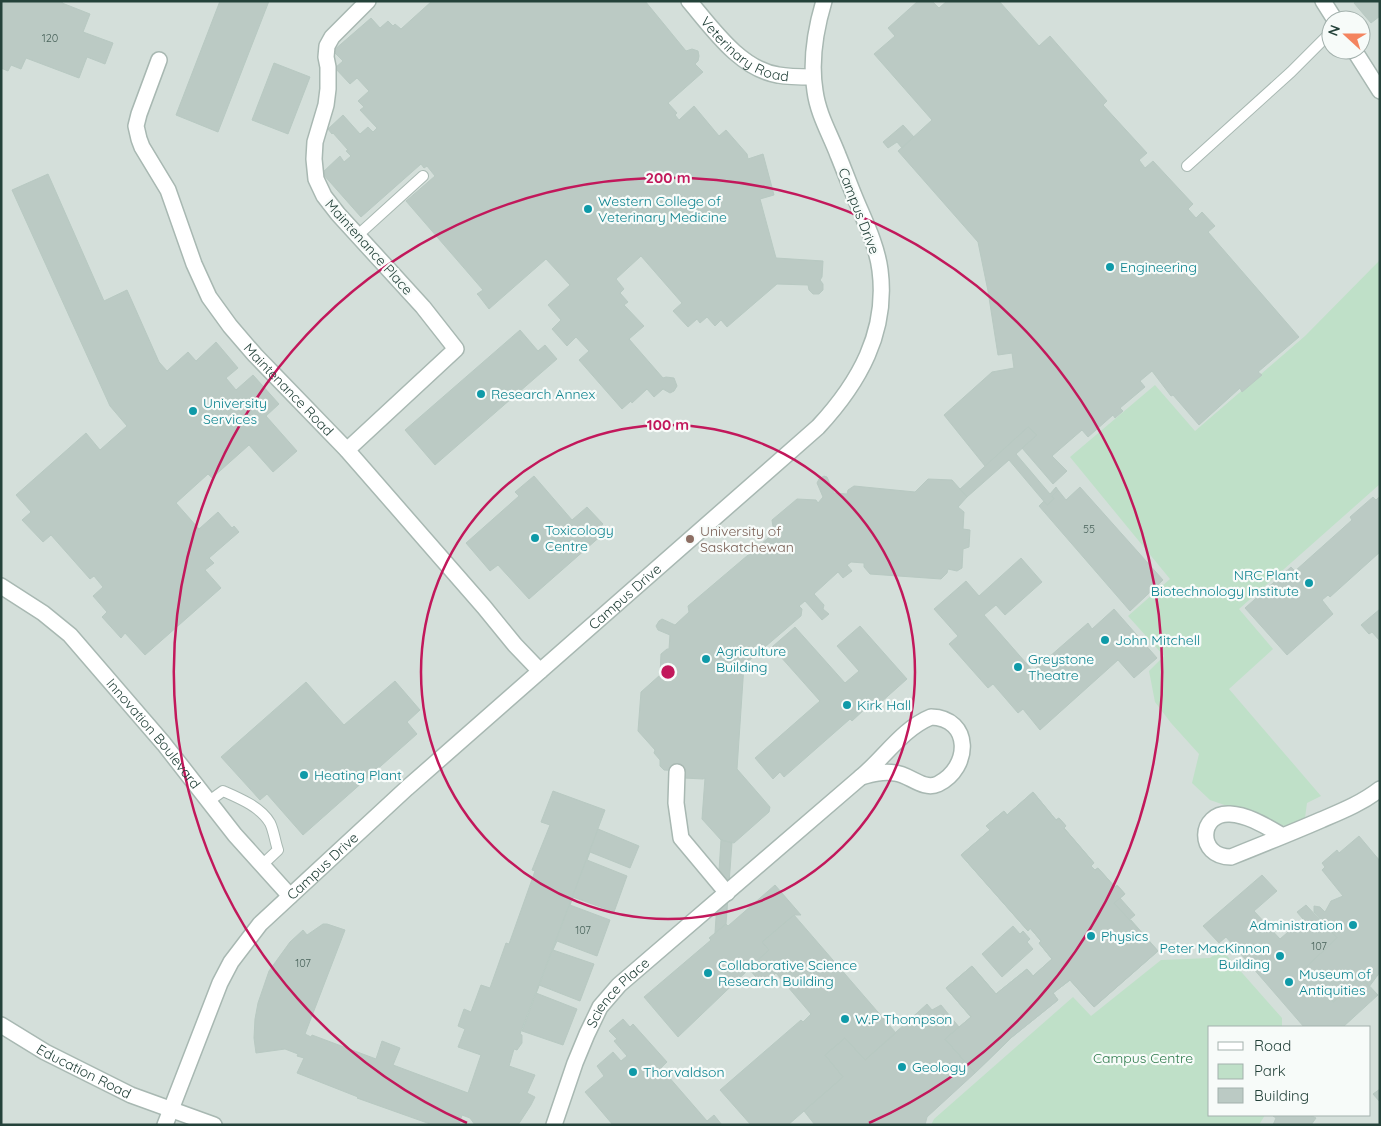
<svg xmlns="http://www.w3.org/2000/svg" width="1381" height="1126" font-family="Quicksand,sans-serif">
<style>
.built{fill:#d4dfda;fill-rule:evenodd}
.green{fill:#bfe0c8}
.building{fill:#bbcac4;stroke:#b8c9c2}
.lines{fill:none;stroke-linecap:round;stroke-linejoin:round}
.lane-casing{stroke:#a8b8b2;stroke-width:12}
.street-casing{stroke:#a8b8b2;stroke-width:18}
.lane{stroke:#fff;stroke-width:10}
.street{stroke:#fff;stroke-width:15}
.ring{fill:none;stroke:#c2185b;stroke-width:2.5}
.culture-dot{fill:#0f9aa8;stroke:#f7fbf9;stroke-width:2}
.education-dot{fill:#8d6e63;stroke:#f7fbf9;stroke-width:2}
.labels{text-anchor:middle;stroke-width:4.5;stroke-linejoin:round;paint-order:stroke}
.number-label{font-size:11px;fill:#4a645c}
.street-label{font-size:14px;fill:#24423a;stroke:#f7fbf9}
.culture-label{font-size:14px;fill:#0d838f;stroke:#f7fbf9;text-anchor:start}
.education-label{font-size:14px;fill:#785e54;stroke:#f7fbf9;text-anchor:start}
.park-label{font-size:14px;fill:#2d7a4b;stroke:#f7fbf9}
.centre{fill:#c2185b;stroke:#f7fbf9;stroke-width:2.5}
.ring-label{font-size:15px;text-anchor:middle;font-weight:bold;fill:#c2185b;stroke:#f7fbf9;stroke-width:4.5;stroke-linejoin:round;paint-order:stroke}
</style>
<rect width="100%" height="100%" fill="#e6efeb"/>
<path class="built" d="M 1,1 L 1380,1 L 1380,1125 L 1,1125 ZM 1331,20 L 1361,20 L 1361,50 L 1331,50 ZM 1210,1027 L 1370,1027 L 1370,1115 L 1210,1115 Z"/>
<path class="green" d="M 1380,260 L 1380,484 L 1239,609 L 1273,649 L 1229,689 L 1321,796 L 1307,803 L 1305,818 L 1285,826 L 1210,800 L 1192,783 L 1199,754 L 1171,723 L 1155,702 L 1149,671 L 1164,656 L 1128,616 L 1170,579 L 1070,457 L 1155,385 L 1195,431 L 1305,336 Z
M 1221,949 L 1282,1018 L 1282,1027 L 1210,1027 L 1210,1115 L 1265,1115 L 1259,1125 L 931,1125 L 934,1119 L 1073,997 L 1091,1016 L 1161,960 L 1210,958 Z"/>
<path class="building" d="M 1,1 L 63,1 L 62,3 L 90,14 L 83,32 L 113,43 L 105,64 L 87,57 L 79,78 L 26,58 L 21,69 L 11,65 L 8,71 L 1,68 Z
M 220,1 L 269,1 L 218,132 L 176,115 Z
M 432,1 L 645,1 L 686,51 L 692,49 L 698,51 L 699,56 L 698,61 L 695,64 L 703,72 L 668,103 L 677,113 L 675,115 L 679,120 L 694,106 L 719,136 L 726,130 L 747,154 L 748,159 L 763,154 L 774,195 L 760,199 L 776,258 L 823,261 L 822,277 L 820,280 L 823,284 L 823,290 L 819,294 L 813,294 L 809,290 L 808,285 L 777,284 L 727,327 L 721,320 L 715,326 L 707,317 L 700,323 L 697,319 L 688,327 L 673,311 L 682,303 L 641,256 L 616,279 L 624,289 L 620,293 L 628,302 L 624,305 L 644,326 L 629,339 L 663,378 L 666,377 L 674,378 L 677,386 L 674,391 L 670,393 L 663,389 L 654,397 L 647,389 L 632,403 L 631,401 L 622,409 L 579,360 L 589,351 L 576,337 L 567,346 L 552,329 L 561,320 L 548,305 L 570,285 L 546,259 L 489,309 L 479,296 L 477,294 L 483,290 L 406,201 L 435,176 L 427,166 L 424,168 L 421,164 L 361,217 L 322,173 L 340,156 L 344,162 L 351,156 L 346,151 L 348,150 L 333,133 L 332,134 L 328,129 L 343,115 L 360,134 L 368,127 L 373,132 L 377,128 L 360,110 L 364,107 L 358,101 L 369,91 L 357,78 L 350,84 L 335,68 L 343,61 L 333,51 L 371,18 L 380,28 L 388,21 L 393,26 L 395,24 L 401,29 Z
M 918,1 L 932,1 L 939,8 L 947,1 L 999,1 L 1039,46 L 1050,36 L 1107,101 L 1103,105 L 1147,153 L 1139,160 L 1145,168 L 1153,161 L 1193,204 L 1188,209 L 1196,218 L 1202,212 L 1215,226 L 1208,232 L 1299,337 L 1258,372 L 1262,375 L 1242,392 L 1240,388 L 1199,425 L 1173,395 L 1171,396 L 1152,371 L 1140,381 L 1145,387 L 1120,408 L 1123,411 L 1115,418 L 1113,415 L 1088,437 L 1082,430 L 1052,456 L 1067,471 L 1053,484 L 1022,448 L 1037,435 L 1028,427 L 985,466 L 944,415 L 992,372 L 1014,368 L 1012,353 L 998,355 L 988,291 L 978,242 L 898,151 L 932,120 L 874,54 L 895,36 L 888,28 Z
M 1357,1 L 1380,1 L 1380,16 L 1371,23 L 1354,3 Z
M 274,63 L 310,77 L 288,134 L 252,120 Z
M 903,125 L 914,137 L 902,148 L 897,142 L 888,148 L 883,142 Z
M 48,174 L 104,301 L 127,290 L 159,362 L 167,371 L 188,352 L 196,361 L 216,342 L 238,368 L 226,378 L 236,390 L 253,375 L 279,404 L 266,416 L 297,451 L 273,472 L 249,445 L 212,478 L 208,474 L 176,503 L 199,529 L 218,512 L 232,528 L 234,526 L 239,532 L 209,558 L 214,563 L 205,570 L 221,588 L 145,655 L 125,633 L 121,638 L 102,617 L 107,612 L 93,596 L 103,587 L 94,576 L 90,579 L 51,535 L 43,542 L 22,520 L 31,512 L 16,495 L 86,433 L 100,450 L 127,426 L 110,406 L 12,190 Z
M 520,330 L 538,351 L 545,345 L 557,359 L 435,465 L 405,430 Z
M 1028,427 L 1037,435 L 1016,454 L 1050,494 L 1056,487 L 1058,490 L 1052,496 L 1054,499 L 1047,505 L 1009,460 L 967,497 L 960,489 Z
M 534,476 L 572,520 L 587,507 L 603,524 L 599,528 L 603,534 L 529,599 L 498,565 L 490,571 L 466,543 L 519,496 L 515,492 Z
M 824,476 L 827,477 L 834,493 L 847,494 L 848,490 L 854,486 L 915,492 L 928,479 L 952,480 L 967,497 L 958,507 L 964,512 L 963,529 L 970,530 L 969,547 L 963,549 L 962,568 L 957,571 L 948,569 L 947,573 L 941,579 L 870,574 L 864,567 L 864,563 L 851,562 L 847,565 L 852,571 L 843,578 L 838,572 L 814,594 L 824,605 L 823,609 L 829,614 L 822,620 L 805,601 L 799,606 L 802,609 L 801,616 L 744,665 L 737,769 L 770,807 L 769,812 L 734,843 L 721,840 L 702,819 L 705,778 L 703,779 L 684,778 L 682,774 L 682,771 L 664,770 L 660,766 L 660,760 L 654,753 L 655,750 L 638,731 L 641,692 L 660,675 L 661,654 L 667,649 L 669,649 L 670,635 L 658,630 L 656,626 L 659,621 L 662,619 L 675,625 L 689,612 L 688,606 L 774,533 L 772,520 L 797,499 L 816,500 L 818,503 L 823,497 L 817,483 L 819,479 Z
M 1080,487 L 1163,580 L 1130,611 L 1039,506 L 1044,501 L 1047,505 L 1054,499 L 1052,496 L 1058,490 L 1066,500 Z
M 1380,496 L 1380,552 L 1330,597 L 1328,595 L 1322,600 L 1333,614 L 1287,655 L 1245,608 L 1291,567 L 1295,571 L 1352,520 L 1350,517 L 1373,497 L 1376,500 Z
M 1021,558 L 1042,582 L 1005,615 L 996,605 L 984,615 L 1033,671 L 1088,623 L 1092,629 L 1114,609 L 1157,658 L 1134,678 L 1118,660 L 1040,730 L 1023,709 L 1018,713 L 993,684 L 988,688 L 949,644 L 958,636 L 934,609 L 966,581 L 979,596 Z
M 1380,609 L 1380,641 L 1372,632 L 1369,634 L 1361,625 Z
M 860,626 L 907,679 L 870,712 L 866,708 L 852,721 L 850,719 L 784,777 L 780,772 L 773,779 L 755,758 L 820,701 L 772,647 L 795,627 L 845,683 L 859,671 L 837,646 Z
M 395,681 L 420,710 L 407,722 L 417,734 L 303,835 L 267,794 L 260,800 L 221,757 L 306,682 L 344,725 Z
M 553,791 L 605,810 L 520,1034 L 522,1035 L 522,1043 L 517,1050 L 514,1049 L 509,1066 L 535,1075 L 527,1093 L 535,1097 L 531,1105 L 518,1125 L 475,1125 L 470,1118 L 462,1115 L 459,1125 L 433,1125 L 357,1098 L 358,1097 L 297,1073 L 304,1058 L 297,1056 L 298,1054 L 285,1049 L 256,1053 L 254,1038 L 255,1019 L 258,1003 L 269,971 L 290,942 L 303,930 L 307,935 L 323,924 L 327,924 L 345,930 L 305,1034 L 311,1037 L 312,1035 L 376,1059 L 382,1041 L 400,1048 L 393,1065 L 468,1093 L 481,1055 L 458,1047 L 465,1029 L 458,1026 L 464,1009 L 471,1012 L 481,985 L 490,988 L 506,943 L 509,944 L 535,871 L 532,870 L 550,825 L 541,822 Z
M 1033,792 L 1056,820 L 1059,818 L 1066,826 L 1064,828 L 1094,863 L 1091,866 L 1095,870 L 1098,868 L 1115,887 L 1117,885 L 1125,894 L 1114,903 L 1158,951 L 1094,1007 L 1070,980 L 1053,993 L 1058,1000 L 1012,1037 L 975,1073 L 945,1039 L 971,1017 L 946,988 L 972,966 L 996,994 L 1027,969 L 1033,976 L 1052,959 L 1039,943 L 1041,941 L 1030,928 L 1028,931 L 961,855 L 990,830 L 986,826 L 1004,811 L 1007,815 Z
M 1033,792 L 1056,820 L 1059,818 L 1066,826 L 1064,828 L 1094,863 L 1091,866 L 1095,870 L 1098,868 L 1115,887 L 1117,885 L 1125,894 L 1120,898 L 1135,915 L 1129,920 L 1131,920 L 1158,951 L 1094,1007 L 1070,980 L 1053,993 L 1058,1000 L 1012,1037 L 975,1073 L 945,1039 L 971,1017 L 946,988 L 972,966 L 996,994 L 1027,969 L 1033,976 L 1052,959 L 1039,943 L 1041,941 L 1030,928 L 1028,931 L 961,855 L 990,830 L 986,826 L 1004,811 L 1007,815 Z
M 598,829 L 639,846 L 630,868 L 590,852 L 587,860 L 627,876 L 614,912 L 573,897 L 570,905 L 610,920 L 597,956 L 557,941 L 553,950 L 594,964 L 580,1001 L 539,985 L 536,993 L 577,1009 L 563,1045 L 522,1031 Z
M 1359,836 L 1380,861 L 1380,972 L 1369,987 L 1361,977 L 1333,1002 L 1304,969 L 1337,938 L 1314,912 L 1314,906 L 1320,907 L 1325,912 L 1331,901 L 1343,896 L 1322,870 L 1325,867 L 1322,863 L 1337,850 L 1339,853 Z
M 721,840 L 732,843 L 726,924 L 715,933 Z
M 1262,875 L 1277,891 L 1254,911 L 1280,939 L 1303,919 L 1297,912 L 1306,905 L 1337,938 L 1304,969 L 1333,1002 L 1361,977 L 1378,995 L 1343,1027 L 1304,1027 L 1226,937 L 1219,943 L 1203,926 Z
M 775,885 L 801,915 L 794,915 L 762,942 L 769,950 L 678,1037 L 644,997 L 711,940 L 709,938 L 726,924 L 728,926 Z
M 794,915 L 896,1033 L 865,1060 L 845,1038 L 825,1055 L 843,1077 L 788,1125 L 751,1125 L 720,1090 L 801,1020 L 803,1022 L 811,1014 L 776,973 L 763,985 L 748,968 L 769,950 L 762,942 Z
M 1013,926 L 1020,934 L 1023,931 L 1030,939 L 1027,942 L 1033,949 L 1002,977 L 982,954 Z
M 927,1004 L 932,1010 L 941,1005 L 959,1027 L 945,1039 L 975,1073 L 927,1117 L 925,1125 L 815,1125 L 804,1111 L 843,1077 L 825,1055 L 845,1038 L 865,1060 Z
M 623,1019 L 630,1027 L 633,1024 L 667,1062 L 661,1068 L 707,1121 L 714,1115 L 722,1125 L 613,1125 L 585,1092 L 604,1076 L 597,1066 L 613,1052 L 621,1061 L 627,1056 L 614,1041 L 617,1039 L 609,1031 Z
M 1380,1089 L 1380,1102 L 1373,1094 Z
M 1273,1115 L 1310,1115 L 1316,1118 L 1311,1125 L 1273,1125 L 1276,1118 L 1273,1116 Z"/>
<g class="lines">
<defs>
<path id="lane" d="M 1187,166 L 1291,72 L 1331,32
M 358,235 L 423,176
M 209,801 L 223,791 C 239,798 261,807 270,823 C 274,831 275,842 278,850 L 262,865"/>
<g id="street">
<path id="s1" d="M 689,1 C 712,28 740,69 778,75 C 789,77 801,77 813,77"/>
<path d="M 1323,1 L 1335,20"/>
<path d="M 1354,50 L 1380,91"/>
<path id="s2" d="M 159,60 L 139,114 L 136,126 L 139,139 L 142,147 L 168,190 L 194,264 L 209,297 L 230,326 L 255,355 L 347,450 L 484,607 L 515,645 L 540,671"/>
<path d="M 347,450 L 456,349 L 423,307 L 338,214 L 324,196 L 316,179 L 314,159 L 315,142 L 326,105 L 328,89 L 328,67 L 326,57 L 327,46 L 332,37 L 368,1"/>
<path id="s3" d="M 1,586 L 43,613 L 70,635 L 164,744 L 235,835 L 290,896"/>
<path d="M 931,717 C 972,718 971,768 938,784 C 923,791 909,774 895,773 C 883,771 872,774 861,777 C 885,757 902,729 931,717 Z"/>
<path d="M 677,772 L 676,803 L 681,838 L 727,893"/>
<path d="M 1283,836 C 1267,827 1249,815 1230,814 C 1199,812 1196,857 1231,857 C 1261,845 1291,833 1321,820 C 1342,811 1362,803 1380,789"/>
<path id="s4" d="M 1,1025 L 45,1052 L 131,1095 L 214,1125"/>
<path id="s5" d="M 165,1125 L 220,983 L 231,962 L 260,924 L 407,788 L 818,427 C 859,383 888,332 880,270 C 877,247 867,226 858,205 C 851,189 845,172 838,155 C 830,134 818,114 815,91 C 810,60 815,31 824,1"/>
<path id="s6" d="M 554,1125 L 575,1063 L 587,1034 L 600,1007 L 619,985 L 861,777"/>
</g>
</defs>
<use href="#lane" class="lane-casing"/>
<use href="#street" class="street-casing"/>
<use href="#lane" class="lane"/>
<use href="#street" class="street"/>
</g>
<g class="ring">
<circle cx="668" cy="672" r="247"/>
<path d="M467 1123A494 494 0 1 1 869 1123"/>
</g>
<g class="culture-dot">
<circle cx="588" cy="209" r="5"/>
<circle cx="1110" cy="267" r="5"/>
<circle cx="481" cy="394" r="5"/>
<circle cx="193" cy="411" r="5"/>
<circle cx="535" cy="538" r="5"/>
<circle cx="1309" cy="583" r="5"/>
<circle cx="1105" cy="640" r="5"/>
<circle cx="706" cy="659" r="5"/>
<circle cx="1018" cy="667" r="5"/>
<circle cx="847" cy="705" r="5"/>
<circle cx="304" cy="775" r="5"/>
<circle cx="1353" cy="925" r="5"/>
<circle cx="1091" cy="936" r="5"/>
<circle cx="1280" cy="956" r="5"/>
<circle cx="708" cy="973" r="5"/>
<circle cx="1289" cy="982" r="5"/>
<circle cx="845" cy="1019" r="5"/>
<circle cx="902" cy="1067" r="5"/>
<circle cx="633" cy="1072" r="5"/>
</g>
<circle class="education-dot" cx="690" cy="539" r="5"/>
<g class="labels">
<g class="number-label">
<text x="50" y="42">120</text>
<text x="1089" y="533">55</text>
<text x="583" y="934">107</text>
<text x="1319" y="950">107</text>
<text x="303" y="967">107</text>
</g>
<g class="street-label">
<text dy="5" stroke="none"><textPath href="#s1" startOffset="76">Veterinary Road</textPath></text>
<text transform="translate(859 211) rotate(69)" y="5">Campus Drive</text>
<text transform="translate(369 247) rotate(48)" y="5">Maintenance Place</text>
<text dy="5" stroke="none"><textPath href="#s2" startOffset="379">Maintenance Road</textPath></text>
<text dy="5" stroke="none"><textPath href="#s5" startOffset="714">Campus Drive</textPath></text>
<text dy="5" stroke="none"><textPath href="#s3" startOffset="214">Innovation Boulevard</textPath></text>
<text dy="5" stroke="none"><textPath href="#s5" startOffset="309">Campus Drive</textPath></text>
<text dy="5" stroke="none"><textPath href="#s6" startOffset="149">Science Place</textPath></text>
<text dy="5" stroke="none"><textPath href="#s4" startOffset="95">Education Road</textPath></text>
</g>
<g class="culture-label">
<text x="598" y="206">Western College of<tspan x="598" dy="16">Veterinary Medicine</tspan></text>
<text x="1120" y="272">Engineering</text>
<text x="491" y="399">Research Annex</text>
<text x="203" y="408">University<tspan x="203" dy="16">Services</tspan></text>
<text x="545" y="535">Toxicology<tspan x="545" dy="16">Centre</tspan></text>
<text x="1299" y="580" text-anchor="end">NRC Plant<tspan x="1299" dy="16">Biotechnology Institute</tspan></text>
<text x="1115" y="645">John Mitchell</text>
<text x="716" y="656">Agriculture<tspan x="716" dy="16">Building</tspan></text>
<text x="1028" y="664">Greystone<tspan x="1028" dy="16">Theatre</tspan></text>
<text x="857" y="710">Kirk Hall</text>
<text x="314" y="780">Heating Plant</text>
<text x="1343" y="930" text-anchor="end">Administration</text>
<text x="1101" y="941">Physics</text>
<text x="1270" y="953" text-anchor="end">Peter MacKinnon<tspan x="1270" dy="16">Building</tspan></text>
<text x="718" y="970">Collaborative Science<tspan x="718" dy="16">Research Building</tspan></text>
<text x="1299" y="979">Museum of<tspan x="1299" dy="16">Antiquities</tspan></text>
<text x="855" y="1024">W.P Thompson</text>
<text x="912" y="1072">Geology</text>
<text x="643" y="1077">Thorvaldson</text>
</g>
<g class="education-label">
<text x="700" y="536">University of<tspan x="700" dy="16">Saskatchewan</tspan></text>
</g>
<g class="park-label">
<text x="1143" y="1063">Campus Centre</text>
</g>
</g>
<circle cx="668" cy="672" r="8" class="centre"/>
<g class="ring-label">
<text x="668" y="183">200 m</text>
<text x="668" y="430">100 m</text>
</g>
<rect width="1381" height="1126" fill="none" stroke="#24423a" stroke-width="5"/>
<rect x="1208" y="1026" width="162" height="90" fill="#f7fbf9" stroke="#a3b1ad"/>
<rect x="1218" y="1042" width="25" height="8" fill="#ffffff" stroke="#a3b1ad"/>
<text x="1254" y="1051" font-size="15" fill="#24423a">Road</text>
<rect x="1218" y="1064" width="25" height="15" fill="#bfe0c8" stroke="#a3b1ad"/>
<text x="1254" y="1076" font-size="15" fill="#24423a">Park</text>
<rect x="1218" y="1088" width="25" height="15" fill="#bbcac4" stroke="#a3b1ad"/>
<text x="1254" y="1101" font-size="15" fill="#24423a">Building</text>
<g transform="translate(1346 35) rotate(291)"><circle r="24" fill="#f7fbf9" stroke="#a3b1ad"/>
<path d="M0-4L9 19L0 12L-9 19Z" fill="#f4845f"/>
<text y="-8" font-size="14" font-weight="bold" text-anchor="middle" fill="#24423a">N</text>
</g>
</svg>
